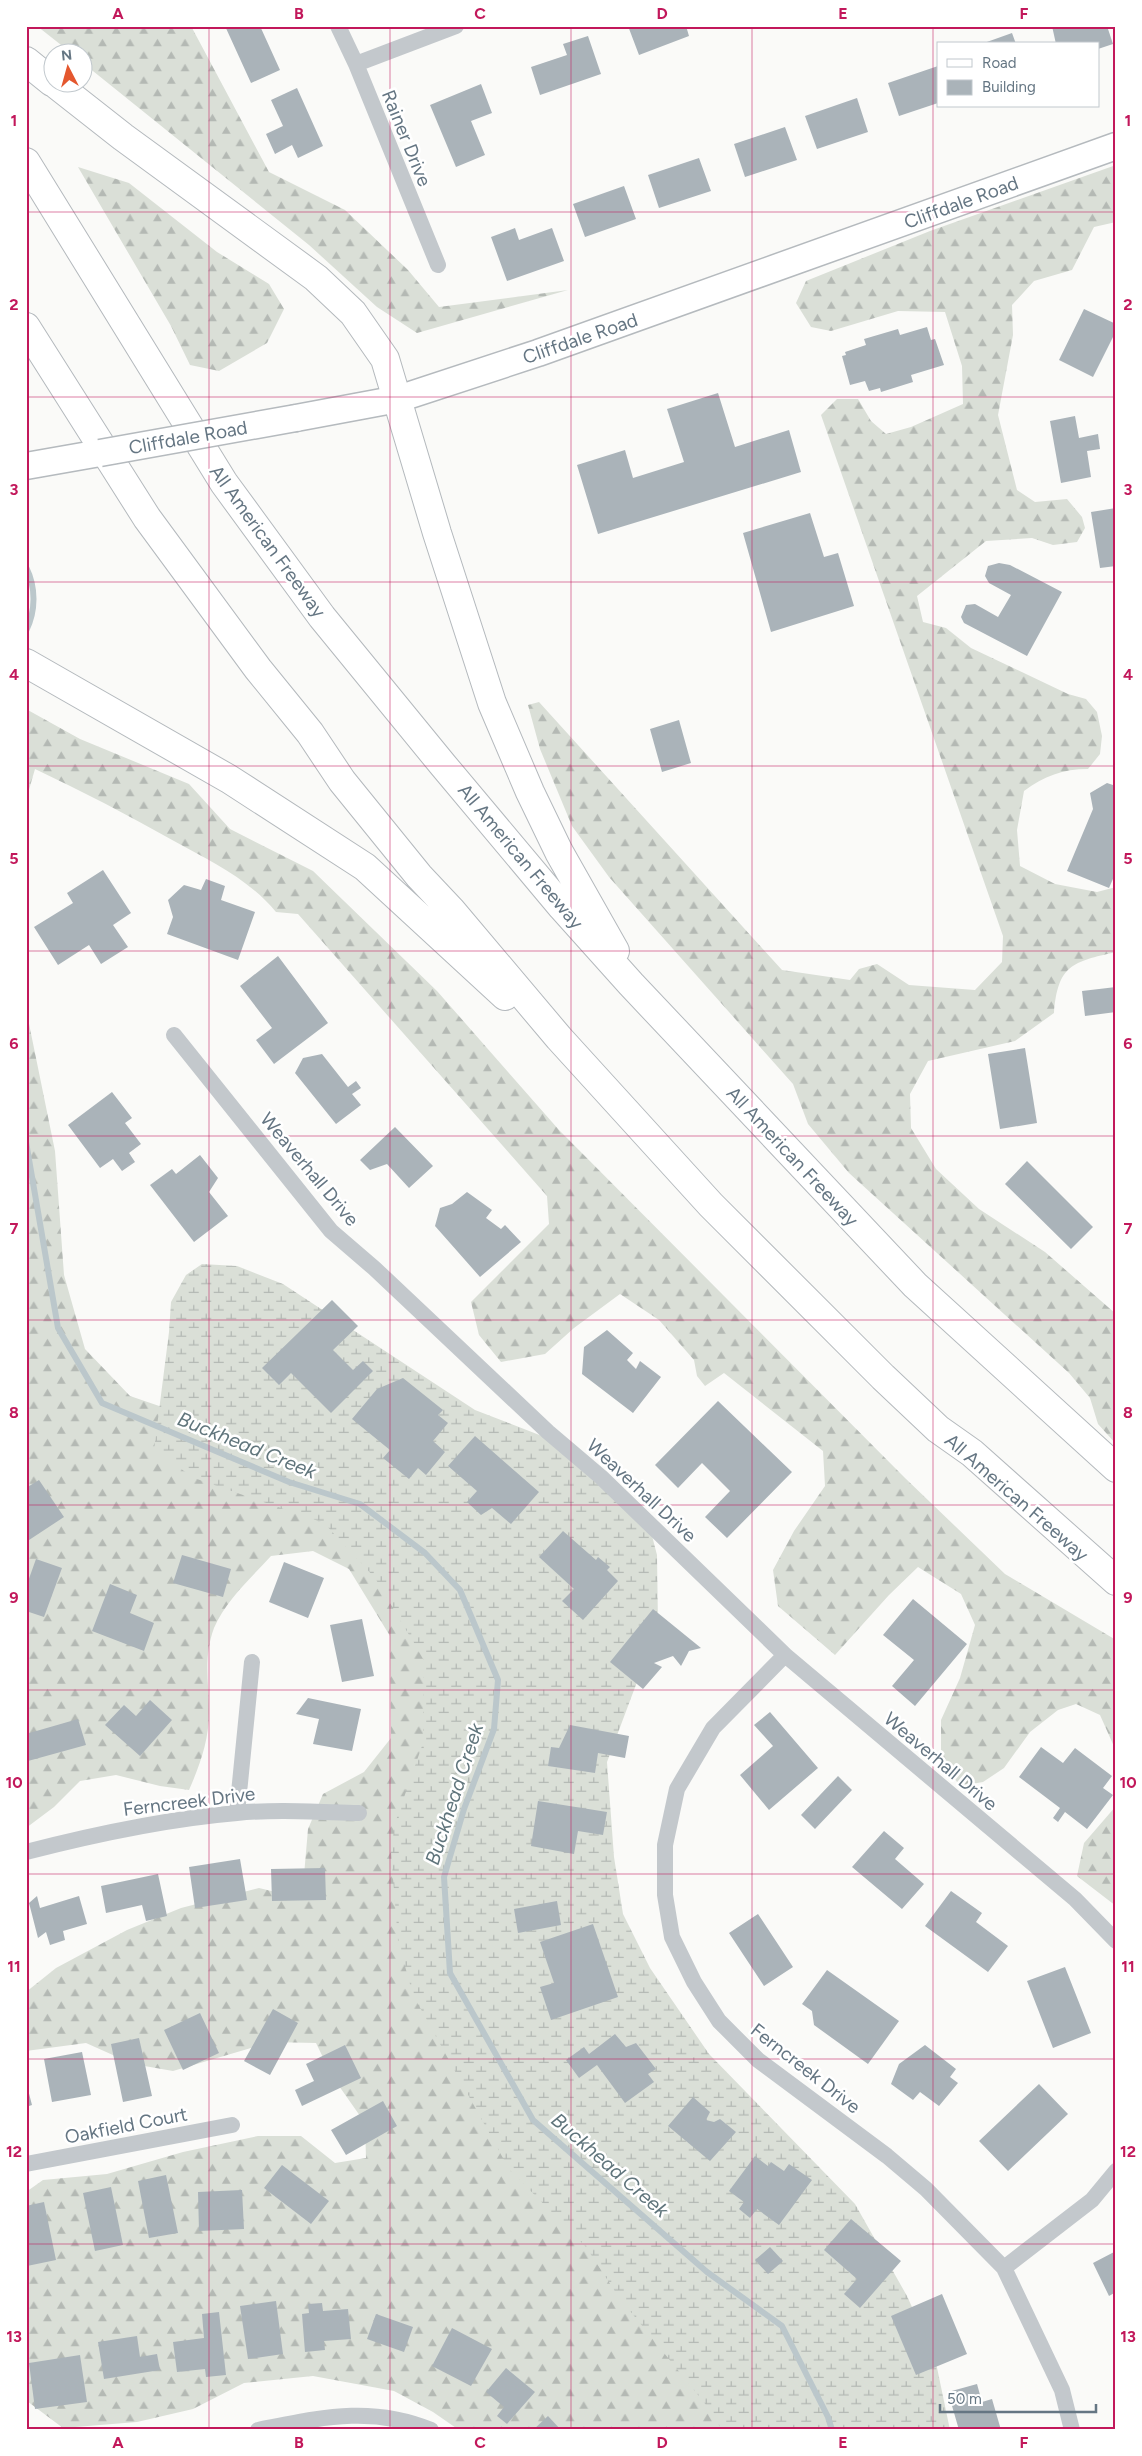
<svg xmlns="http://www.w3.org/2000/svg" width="1142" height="2456" font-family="Figtree,sans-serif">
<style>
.forest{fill:url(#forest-firs)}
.wetland{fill:url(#wetland-marsh)}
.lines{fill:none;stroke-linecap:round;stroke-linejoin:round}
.stream{stroke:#bbc7cb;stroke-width:6}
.building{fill:#aab3b9}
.primary-casing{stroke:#b5babe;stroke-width:29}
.motorway-casing{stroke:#b4b9bd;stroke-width:30}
.minor{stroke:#c3c8cc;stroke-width:16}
.primary{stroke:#fff;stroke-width:26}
.motorway{stroke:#fff;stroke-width:28}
.primary-bridge-casing{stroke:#b5babe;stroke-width:29;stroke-linecap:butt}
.primary-bridge{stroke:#fff;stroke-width:26}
.grid{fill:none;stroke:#c2185b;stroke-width:1;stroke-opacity:0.55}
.labels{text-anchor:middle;stroke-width:5;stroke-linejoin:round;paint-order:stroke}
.street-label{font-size:19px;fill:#657683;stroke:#fff}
.water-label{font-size:20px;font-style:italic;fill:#60757c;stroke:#fff}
.neatline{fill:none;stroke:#c2185b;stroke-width:2}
.grid-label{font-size:16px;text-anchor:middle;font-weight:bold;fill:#c2185b}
</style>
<defs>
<pattern id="forest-firs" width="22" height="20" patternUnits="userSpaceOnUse" patternTransform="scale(1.25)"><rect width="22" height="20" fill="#dadfd7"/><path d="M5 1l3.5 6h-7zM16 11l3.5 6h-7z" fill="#b4b9b4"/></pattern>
<pattern id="wetland-marsh" width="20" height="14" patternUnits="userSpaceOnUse" patternTransform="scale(1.25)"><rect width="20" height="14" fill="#dadfd7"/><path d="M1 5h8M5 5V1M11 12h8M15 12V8" fill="none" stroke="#b4b9b4"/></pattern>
</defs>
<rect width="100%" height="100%" fill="#fafaf8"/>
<path class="forest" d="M 37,26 L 191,26 L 269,172 L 345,210 L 408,270 L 439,307 L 568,290 L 417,333 L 377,307 L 309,245 L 83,63 L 82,52 L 70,52 Z
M 1116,165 L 1116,222 L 1094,227 L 1072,270 L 1034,281 L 1012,305 L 1013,335 L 998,415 L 1017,490 L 1035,502 L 1067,499 L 1082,517 L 1085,528 L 1077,542 L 1053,545 L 1032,538 L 986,541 L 917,596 L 923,622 L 946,628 L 971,648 L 1068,694 L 1086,699 L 1097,712 L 1102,736 L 1100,754 L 1088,769 C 1063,769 1044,776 1024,791 L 1017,830 L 1020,866 L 1055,884 L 1097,892 L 1116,887 L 1116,952 C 1072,962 1058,965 1054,1013 L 1015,1041 L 928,1061 L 910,1094 L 911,1128 L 936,1169 L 979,1209 L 1045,1252 L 1116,1314 L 1116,1444 L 1098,1424 L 1090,1398 L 1069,1373 L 849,1173 L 808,1124 L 793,1084 L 609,877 L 572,826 L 540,749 L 528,705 L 539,702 L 782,970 L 850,980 L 859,969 L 877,964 L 909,985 L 975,990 L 1002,962 L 1003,936 L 821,415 L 837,399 L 858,399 L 871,421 L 886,434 L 911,427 L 963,404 L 962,366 L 945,312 L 898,311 L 831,331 L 811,327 L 796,303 L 806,281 L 930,231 Z
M 78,167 L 129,183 L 217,252 L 269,284 L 284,309 L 267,343 L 219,371 L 190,365 L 171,326 Z
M 26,709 L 80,739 L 189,784 L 230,829 L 313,871 L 437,991 L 559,1130 L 905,1478 L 1005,1574 L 1116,1640 L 1116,1751 L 1100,1715 L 1076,1704 L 1058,1710 L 1030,1732 L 1004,1768 L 983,1782 L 960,1786 L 941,1760 L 941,1720 L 960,1678 L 975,1625 L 961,1594 L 918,1567 L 889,1595 L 835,1655 L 778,1606 L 773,1570 L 794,1531 L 825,1486 L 823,1451 L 724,1373 L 705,1386 L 697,1376 L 694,1360 L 659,1320 L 620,1294 L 574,1328 L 545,1354 L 501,1362 L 479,1335 L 471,1302 L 549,1224 L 547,1196 L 298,914 L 276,912 C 249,879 210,861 174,841 C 128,815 82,791 35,769 L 26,800 Z
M 26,1009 L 55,1151 L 64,1275 L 85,1349 L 130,1396 L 203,1421 L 378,1469 L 565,1835 L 885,2430 L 459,2430 L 433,2412 L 394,2391 L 313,2376 L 244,2383 L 193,2409 L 137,2422 L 63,2428 L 27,2401 L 26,2192 L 43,2180 L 107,2174 L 183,2152 L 258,2136 L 301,2136 L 335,2163 L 366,2158 L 365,2123 L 332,2076 L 316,2043 L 271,2042 L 173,2071 L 133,2064 L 86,2043 L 26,2051 L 26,1992 L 56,1968 L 127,1930 L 181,1908 L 259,1888 L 284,1894 L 303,1887 L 308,1829 L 323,1794 L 364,1772 L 391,1738 L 390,1636 L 349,1569 L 313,1551 L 271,1556 C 251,1578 226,1600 214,1628 C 203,1658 209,1682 209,1712 C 209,1740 200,1765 189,1790 L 160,1786 L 116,1775 L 80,1781 L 54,1807 L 26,1828 Z
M 1116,1806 L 1116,1906 L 1077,1876 L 1084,1843 Z"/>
<path class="wetland" d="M 202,1264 L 237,1266 L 283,1284 L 475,1410 L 583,1452 L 650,1528 L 657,1555 L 658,1626 L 607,1762 L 614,1857 L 623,1914 L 650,1968 L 709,2054 L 855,2204 L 907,2296 L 935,2358 L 950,2430 L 722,2430 L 706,2405 L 618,2296 L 586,2247 L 509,2169 L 413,1995 L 398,1941 L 391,1852 L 395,1823 L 423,1743 L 424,1660 L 375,1578 L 324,1523 L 194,1478 L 154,1450 L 169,1332 L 171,1302 L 186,1275 Z"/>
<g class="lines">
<path class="stream" d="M 26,567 C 36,587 36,611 26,631
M 26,1142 L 58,1328 L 102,1403 L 289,1482 L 360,1504 L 425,1553 L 460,1590 L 498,1680 L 494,1729 L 464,1809 L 444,1877 L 450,1973 L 533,2120 L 707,2272 L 782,2326 L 828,2417 L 832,2430"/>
</g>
<path class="building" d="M 225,26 L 260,26 L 280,70 L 251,83 Z
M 628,26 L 686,26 L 689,36 L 639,55 Z
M 1052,26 L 1107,26 L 1113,44 L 1098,49 L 1098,44 L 1056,44 Z
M 1012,33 L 1016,44 L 984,44 L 984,43 Z
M 588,36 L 601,74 L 540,95 L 531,67 L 567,55 L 563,44 Z
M 938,66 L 938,103 L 899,116 L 888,83 Z
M 481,84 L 492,113 L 471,121 L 485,155 L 456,167 L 430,105 Z
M 297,88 L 323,146 L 298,158 L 292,145 L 275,154 L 266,134 L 283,126 L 271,100 Z
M 857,98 L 868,132 L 817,149 L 805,116 Z
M 785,127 L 797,160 L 745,177 L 734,144 Z
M 699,158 L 711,191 L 659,208 L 648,175 Z
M 624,186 L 636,219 L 585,237 L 573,204 Z
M 515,228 L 519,240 L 552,228 L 564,261 L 507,281 L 491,237 Z
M 1084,309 L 1116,324 L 1116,331 L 1093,377 L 1059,360 Z
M 927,327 L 931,340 L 935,339 L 944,365 L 911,375 L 913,382 L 881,392 L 880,388 L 869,391 L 865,381 L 850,385 L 842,356 L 846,355 L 845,352 L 866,345 L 864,339 L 898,329 L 900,335 Z
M 718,393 L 735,447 L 789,430 L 801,472 L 598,534 L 577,465 L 625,450 L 633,478 L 684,462 L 667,409 Z
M 1075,416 L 1079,438 L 1098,434 L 1100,449 L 1087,451 L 1091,477 L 1061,483 L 1050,421 Z
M 1116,508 L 1116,566 L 1100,568 L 1091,512 Z
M 810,513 L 824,557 L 838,553 L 854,606 L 771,632 L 743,533 Z
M 999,563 L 1010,565 L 1062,592 L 1027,656 L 964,623 L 961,617 L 966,605 L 975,604 L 998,617 L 1011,595 L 989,583 L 985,576 L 988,566 Z
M 679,720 L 691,763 L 662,772 L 650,729 Z
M 1107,783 L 1116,786 L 1116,872 L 1109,888 L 1067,871 L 1093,809 L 1090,793 Z
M 103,870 L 131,913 L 113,925 L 128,947 L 101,964 L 89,945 L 58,965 L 34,927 L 73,903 L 67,893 Z
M 206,879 L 225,886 L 221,900 L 255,912 L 238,960 L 167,934 L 173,917 L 168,900 L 184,885 L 201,890 Z
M 278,956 L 328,1023 L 274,1064 L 256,1040 L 272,1028 L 240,986 Z
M 1116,987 L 1116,1012 L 1085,1016 L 1082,991 Z
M 1025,1048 L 1037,1123 L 1000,1129 L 988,1054 Z
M 322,1054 L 348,1087 L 356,1081 L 361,1088 L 352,1094 L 361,1105 L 336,1124 L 295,1073 L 303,1058 Z
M 112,1092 L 132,1118 L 125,1123 L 141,1144 L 129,1153 L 135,1162 L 122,1171 L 113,1159 L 100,1168 L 68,1125 Z
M 395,1127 L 433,1166 L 409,1188 L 387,1164 L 370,1170 L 360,1160 Z
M 200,1155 L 218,1178 L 209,1192 L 228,1216 L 194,1242 L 150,1185 L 172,1169 L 176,1174 Z
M 1027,1161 L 1093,1227 L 1071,1249 L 1005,1184 Z
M 467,1192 L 492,1210 L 486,1218 L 501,1229 L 505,1225 L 521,1242 L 480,1277 L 435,1226 L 440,1208 L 452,1204 Z
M 332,1300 L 358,1326 L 333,1350 L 353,1370 L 363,1361 L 373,1371 L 331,1413 L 291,1373 L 279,1385 L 262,1368 Z
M 607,1330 L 633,1353 L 627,1360 L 636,1369 L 640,1361 L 661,1377 L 633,1413 L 582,1374 L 584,1347 Z
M 403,1378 L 443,1410 L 438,1415 L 448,1423 L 433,1441 L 445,1452 L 426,1475 L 418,1468 L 409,1479 L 383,1458 L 390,1450 L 352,1419 L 377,1389 Z
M 718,1401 L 792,1472 L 727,1538 L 705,1517 L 730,1491 L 702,1463 L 678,1488 L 655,1465 Z
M 475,1436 L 539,1492 L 511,1524 L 492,1508 L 481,1515 L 467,1502 L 477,1491 L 448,1466 Z
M 39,1480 L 64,1517 L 26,1542 L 26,1488 Z
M 563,1531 L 596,1560 L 598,1557 L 610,1567 L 607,1570 L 618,1581 L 583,1620 L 562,1601 L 574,1589 L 539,1557 Z
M 182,1555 L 231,1569 L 223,1597 L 173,1583 Z
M 36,1559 L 62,1568 L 44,1617 L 26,1611 L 26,1587 Z
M 284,1562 L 324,1578 L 308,1618 L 269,1602 Z
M 110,1584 L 137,1595 L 130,1613 L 154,1623 L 144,1651 L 92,1631 Z
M 913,1599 L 967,1644 L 915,1706 L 892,1686 L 914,1660 L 883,1635 Z
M 653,1609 L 701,1648 L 689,1651 L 681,1666 L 673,1656 L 654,1663 L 662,1667 L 643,1689 L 610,1662 Z
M 362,1619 L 374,1676 L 342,1682 L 330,1625 Z
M 308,1698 L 361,1709 L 352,1751 L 313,1744 L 319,1719 L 296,1714 Z
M 150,1700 L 172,1720 L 140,1756 L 105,1725 L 124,1705 L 136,1716 Z
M 770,1712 L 818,1768 L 769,1810 L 740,1775 L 773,1746 L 754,1725 Z
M 78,1719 L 86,1745 L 28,1761 L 26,1734 Z
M 570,1725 L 629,1736 L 625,1758 L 598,1753 L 595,1773 L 548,1766 L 551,1747 L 559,1748 Z
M 1041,1747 L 1063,1763 L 1075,1748 L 1112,1776 L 1103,1788 L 1113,1795 L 1087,1829 L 1065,1812 L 1058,1822 L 1053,1818 L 1060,1808 L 1019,1777 Z
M 838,1776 L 852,1790 L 815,1829 L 801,1815 Z
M 538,1801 L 607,1812 L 603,1835 L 578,1831 L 574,1854 L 531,1846 Z
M 884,1831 L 904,1848 L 895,1859 L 924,1884 L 902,1909 L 852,1867 Z
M 240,1859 L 247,1900 L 195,1908 L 189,1867 Z
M 325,1868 L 326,1900 L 272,1901 L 271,1869 Z
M 158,1874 L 167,1916 L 146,1921 L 142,1905 L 106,1913 L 101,1886 Z
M 951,1891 L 982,1913 L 976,1922 L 1008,1946 L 988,1972 L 925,1926 Z
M 37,1896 L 40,1908 L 79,1896 L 87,1924 L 63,1931 L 65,1940 L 50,1945 L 46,1932 L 38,1938 L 29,1903 Z
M 557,1901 L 561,1925 L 518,1933 L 514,1909 Z
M 758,1914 L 793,1967 L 764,1986 L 729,1933 Z
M 593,1924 L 618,1997 L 551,2020 L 540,1987 L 554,1983 L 540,1942 Z
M 1065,1967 L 1091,2033 L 1053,2048 L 1027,1981 Z
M 827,1970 L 899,2021 L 868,2064 L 814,2025 L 812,2011 L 802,2004 Z
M 273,2009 L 298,2023 L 270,2075 L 244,2061 Z
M 200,2013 L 219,2053 L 183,2070 L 164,2030 Z
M 615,2034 L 626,2047 L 636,2043 L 656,2069 L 648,2074 L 654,2082 L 625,2103 L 597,2065 L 579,2078 L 566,2060 L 584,2047 L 589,2054 Z
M 139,2038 L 152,2096 L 123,2102 L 111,2044 Z
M 345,2045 L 361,2078 L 302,2106 L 295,2090 L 314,2081 L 306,2064 Z
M 925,2045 L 956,2069 L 950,2077 L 958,2083 L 939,2106 L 920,2092 L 913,2100 L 891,2084 L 899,2064 Z
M 82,2052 L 91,2095 L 52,2102 L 44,2059 Z
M 26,2082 L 32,2105 L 26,2107 Z
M 1039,2084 L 1068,2114 L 1008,2171 L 979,2141 Z
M 693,2097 L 710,2112 L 706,2120 L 714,2122 L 720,2119 L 736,2132 L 710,2161 L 668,2126 Z
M 383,2101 L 397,2126 L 346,2155 L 331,2130 Z
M 755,2156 L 768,2166 L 771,2162 L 784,2171 L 789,2164 L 812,2180 L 779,2225 L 757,2209 L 750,2218 L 739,2209 L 744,2202 L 729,2191 Z
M 282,2165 L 329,2201 L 311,2224 L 264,2188 Z
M 166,2175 L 178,2233 L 149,2238 L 138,2181 Z
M 111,2187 L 123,2245 L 95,2251 L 83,2193 Z
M 242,2190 L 244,2229 L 199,2231 L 198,2192 Z
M 44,2202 L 56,2260 L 27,2266 L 26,2206 Z
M 851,2219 L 901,2261 L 860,2308 L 844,2294 L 857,2279 L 824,2250 Z
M 770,2247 L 783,2261 L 768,2274 L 755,2260 Z
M 1116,2251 L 1116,2292 L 1109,2296 L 1093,2263 Z
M 942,2294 L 967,2354 L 916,2375 L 891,2316 Z
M 276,2301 L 283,2354 L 248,2359 L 240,2306 Z
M 322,2303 L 323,2311 L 348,2309 L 351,2339 L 324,2341 L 325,2350 L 305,2352 L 302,2314 L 309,2313 L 308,2304 Z
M 219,2312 L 226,2375 L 206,2377 L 205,2369 L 177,2372 L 173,2342 L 204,2338 L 202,2314 Z
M 376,2314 L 413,2327 L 404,2352 L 367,2339 Z
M 452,2328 L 492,2349 L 471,2386 L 432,2366 Z
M 137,2336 L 140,2357 L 157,2354 L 160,2370 L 104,2379 L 98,2342 Z
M 80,2355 L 87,2402 L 35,2409 L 29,2363 Z
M 506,2368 L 535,2392 L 507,2424 L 497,2416 L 504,2407 L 486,2392 Z
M 977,2384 L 982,2402 L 992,2399 L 1001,2430 L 959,2430 L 948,2392 Z
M 548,2416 L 561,2430 L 533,2430 Z"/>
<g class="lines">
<defs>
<path id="primary" d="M 296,418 L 398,399 L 538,353 L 1116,146
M 26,466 L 100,453"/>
<path id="motorway" d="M 26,61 L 52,82
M 53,82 L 123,137 L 316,278 L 353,313 L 385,359 L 437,533 L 492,703 L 530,792 L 559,852 L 615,951
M 26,162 L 224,483 L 322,617 L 443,765 L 562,907 L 631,984 L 915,1285 L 1116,1468
M 26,327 L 147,518 L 258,669 L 310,733 L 342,781 L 419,876 L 451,910 L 559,1038 L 711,1205 L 883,1377 L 938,1429 L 972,1453 L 1116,1581
M 26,663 L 229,779 L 365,867 L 505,996"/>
</defs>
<use href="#primary" class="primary-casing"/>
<use href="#motorway" class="motorway-casing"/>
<path class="minor" d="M 338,26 L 356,64 L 438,265
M 356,64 L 456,26
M 174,1035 L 331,1231 L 374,1268 L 548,1432 L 601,1477 L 785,1655 L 1075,1899 L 1116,1941
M 785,1655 L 713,1728 L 677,1789 L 665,1845 L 665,1895 L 672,1937 L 694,1982 L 719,2021 L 758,2060 L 887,2156 L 926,2189 L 1004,2268 L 1062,2390 L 1072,2430
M 237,1813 L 252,1662
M 26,1852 C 96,1834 165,1819 237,1813 C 277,1809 318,1812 359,1813
M 26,2164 L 232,2125
M 1004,2268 L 1092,2200 L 1116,2171
M 258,2430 C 320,2418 370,2405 431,2430"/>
<use href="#primary" class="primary"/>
<use href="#motorway" class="motorway"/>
<defs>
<path id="primary-bridge" d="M 100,453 L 296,418"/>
</defs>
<use href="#primary-bridge" class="primary-bridge-casing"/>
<use href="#primary-bridge" class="primary-bridge"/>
</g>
<path class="grid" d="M 209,26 L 209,2430M 390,26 L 390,2430M 571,26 L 571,2430M 752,26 L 752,2430M 933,26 L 933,2430M 26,212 L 1116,212M 26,397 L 1116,397M 26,582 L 1116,582M 26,766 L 1116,766M 26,951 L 1116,951M 26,1136 L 1116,1136M 26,1320 L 1116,1320M 26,1505 L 1116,1505M 26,1690 L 1116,1690M 26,1874 L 1116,1874M 26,2059 L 1116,2059M 26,2244 L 1116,2244"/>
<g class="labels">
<g class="street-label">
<text transform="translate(407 138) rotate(68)" y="7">Rainer Drive</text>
<text transform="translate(961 202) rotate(-20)" y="7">Cliffdale Road</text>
<text transform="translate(580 338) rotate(-19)" y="7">Cliffdale Road</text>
<text transform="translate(188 437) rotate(-10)" y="7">Cliffdale Road</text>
<text transform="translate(268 541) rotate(54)" y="7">All American Freeway</text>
<text transform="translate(521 856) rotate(50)" y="7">All American Freeway</text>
<text transform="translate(793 1156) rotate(47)" y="7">All American Freeway</text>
<text transform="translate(310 1169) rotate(50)" y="7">Weaverhall Drive</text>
<text transform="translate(642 1490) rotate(43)" y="7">Weaverhall Drive</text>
<text transform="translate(1017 1497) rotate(41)" y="7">All American Freeway</text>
<text transform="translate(941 1761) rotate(40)" y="7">Weaverhall Drive</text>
<text transform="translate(189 1801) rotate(-7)" y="7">Ferncreek Drive</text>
<text transform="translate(806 2068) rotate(38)" y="7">Ferncreek Drive</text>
<text transform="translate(126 2125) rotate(-11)" y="7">Oakfield Court</text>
</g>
<g class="water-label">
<text transform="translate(247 1445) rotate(22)" y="7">Buckhead Creek</text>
<text transform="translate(454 1794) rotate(-72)" y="7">Buckhead Creek</text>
<text transform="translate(610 2165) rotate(41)" y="7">Buckhead Creek</text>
</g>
</g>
<rect width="1142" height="2456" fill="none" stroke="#ffffff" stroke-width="55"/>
<rect x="937" y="42" width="162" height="65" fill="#ffffff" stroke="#c1c8cd"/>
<rect x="947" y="59" width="25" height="8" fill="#ffffff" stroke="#c1c8cd"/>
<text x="982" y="68" font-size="15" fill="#657683">Road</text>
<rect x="947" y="80" width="25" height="15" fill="#aab3b9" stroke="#c1c8cd"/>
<text x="982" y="92" font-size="15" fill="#657683">Building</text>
<g transform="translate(68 68) rotate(354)"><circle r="24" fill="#ffffff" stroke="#c1c8cd"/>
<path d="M0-4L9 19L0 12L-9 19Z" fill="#e4572e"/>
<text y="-8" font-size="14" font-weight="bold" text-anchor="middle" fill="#657683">N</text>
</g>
<path d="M940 2404v8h156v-8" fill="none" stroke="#657683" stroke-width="2.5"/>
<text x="947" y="2404" font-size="15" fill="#657683" stroke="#ffffff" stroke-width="4" paint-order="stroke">50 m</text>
<rect x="28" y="28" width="1086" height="2400" class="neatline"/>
<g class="grid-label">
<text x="118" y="19">A</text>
<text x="299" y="19">B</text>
<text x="480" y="19">C</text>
<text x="662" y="19">D</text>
<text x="843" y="19">E</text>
<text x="1024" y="19">F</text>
<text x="14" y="126">1</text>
<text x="1128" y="126">1</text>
<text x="14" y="310">2</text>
<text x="1128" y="310">2</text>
<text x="14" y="495">3</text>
<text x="1128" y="495">3</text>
<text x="14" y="680">4</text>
<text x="1128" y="680">4</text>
<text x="14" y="864">5</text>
<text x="1128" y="864">5</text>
<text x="14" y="1049">6</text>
<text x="1128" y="1049">6</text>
<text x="14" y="1234">7</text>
<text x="1128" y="1234">7</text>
<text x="14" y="1418">8</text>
<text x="1128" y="1418">8</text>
<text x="14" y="1603">9</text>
<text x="1128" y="1603">9</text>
<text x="14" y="1788">10</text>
<text x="1128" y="1788">10</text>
<text x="14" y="1972">11</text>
<text x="1128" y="1972">11</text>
<text x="14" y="2157">12</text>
<text x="1128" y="2157">12</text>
<text x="14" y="2342">13</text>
<text x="1128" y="2342">13</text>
<text x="118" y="2448">A</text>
<text x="299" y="2448">B</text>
<text x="480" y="2448">C</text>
<text x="662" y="2448">D</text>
<text x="843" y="2448">E</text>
<text x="1024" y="2448">F</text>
</g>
</svg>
